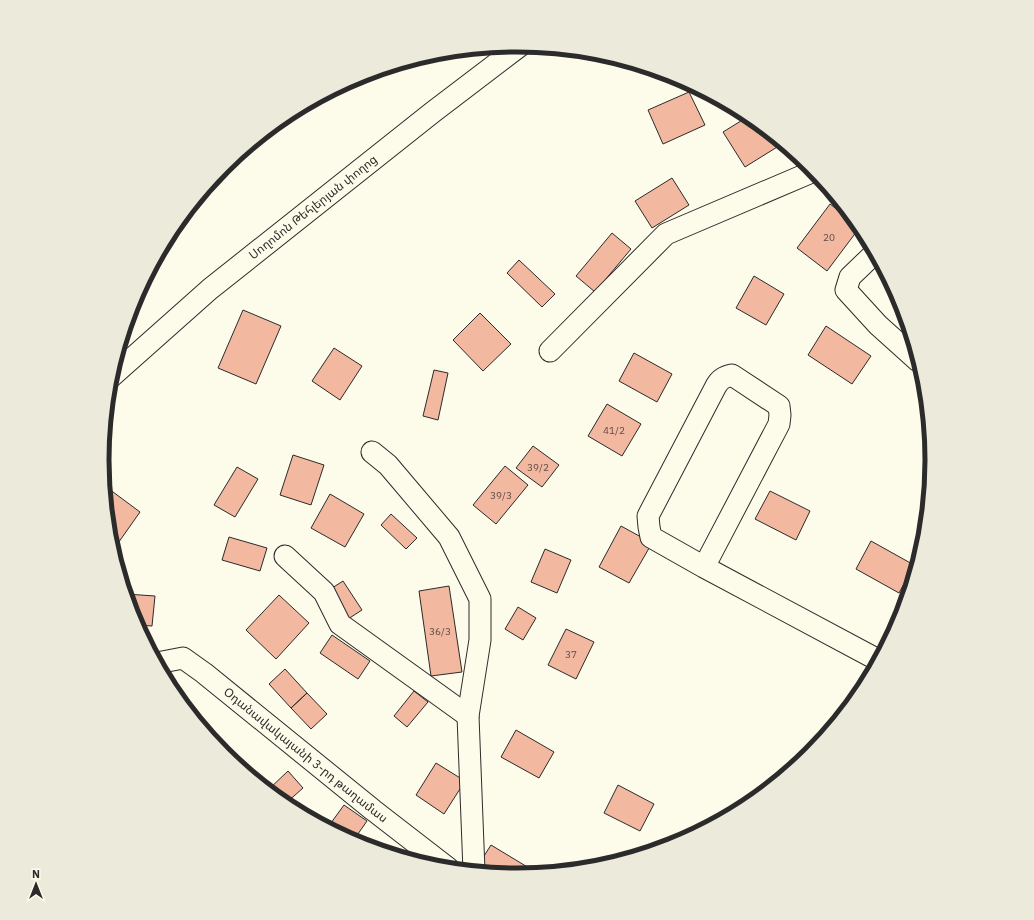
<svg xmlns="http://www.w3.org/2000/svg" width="1034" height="920" font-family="'IBM Plex Sans','Noto Sans Armenian',sans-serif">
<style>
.building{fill:#f2b8a0;stroke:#2b2b2b}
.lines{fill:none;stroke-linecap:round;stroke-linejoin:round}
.minor-casing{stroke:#2b2b2b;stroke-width:23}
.minor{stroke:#fdfbea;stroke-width:21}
.labels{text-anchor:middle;stroke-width:3;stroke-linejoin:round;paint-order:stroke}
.number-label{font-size:10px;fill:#5d4e48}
.street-label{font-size:12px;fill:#2b2b2b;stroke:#fdfbea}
.rim{fill:none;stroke:#2b2b2b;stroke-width:5}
</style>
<rect width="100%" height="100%" fill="#fdfbea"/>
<path class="building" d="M 689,92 L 705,125 L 663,144 L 648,110 Z
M 749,116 L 782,144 L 745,167 L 723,132 Z
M 672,178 L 689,205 L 652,228 L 635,201 Z
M 830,204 L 860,227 L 827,271 L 797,248 Z
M 612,233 L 631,249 L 595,292 L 576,276 Z
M 519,260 L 555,294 L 542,307 L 507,273 Z
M 754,276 L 784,294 L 766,325 L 736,308 Z
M 243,310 L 281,326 L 256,384 L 218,368 Z
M 480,313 L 511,344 L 483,371 L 453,340 Z
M 826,326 L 871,356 L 852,384 L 808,355 Z
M 334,348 L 362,366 L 340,400 L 312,381 Z
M 634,353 L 672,374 L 657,402 L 619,381 Z
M 434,370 L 448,373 L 438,420 L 423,416 Z
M 607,404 L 641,424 L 622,456 L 588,436 Z
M 533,446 L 559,465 L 542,487 L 516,468 Z
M 293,455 L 324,465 L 311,505 L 280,495 Z
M 505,466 L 528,485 L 496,524 L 473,505 Z
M 237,467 L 258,479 L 235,517 L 214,505 Z
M 105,486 L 140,512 L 116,546 L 110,541 Z
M 770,491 L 810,511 L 796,540 L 755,519 Z
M 330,494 L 364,514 L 345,547 L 311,528 Z
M 391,514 L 417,538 L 406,549 L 381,525 Z
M 621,526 L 652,543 L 629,583 L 599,567 Z
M 229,537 L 267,548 L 260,571 L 222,560 Z
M 871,541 L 914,565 L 899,593 L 856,569 Z
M 545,549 L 571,560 L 557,593 L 531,582 Z
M 343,581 L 362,610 L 348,619 L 329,590 Z
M 449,586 L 462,672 L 431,676 L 419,591 Z
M 126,594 L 155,596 L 152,626 L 137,625 L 134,619 Z
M 279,595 L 309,623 L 276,659 L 246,630 Z
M 518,607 L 536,618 L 523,640 L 505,629 Z
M 566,629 L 594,642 L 576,679 L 548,665 Z
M 332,635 L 370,661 L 358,679 L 320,653 Z
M 285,669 L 307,693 L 291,708 L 269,684 Z
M 414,691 L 428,702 L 407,727 L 394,716 Z
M 307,693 L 327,714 L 311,729 L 291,708 Z
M 516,730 L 554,752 L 539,778 L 501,757 Z
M 436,763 L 465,781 L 444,814 L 416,795 Z
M 288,771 L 303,788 L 285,804 L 268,790 Z
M 618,785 L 654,804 L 640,831 L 604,813 Z
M 344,805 L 367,821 L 353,841 L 328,827 Z
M 491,845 L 534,871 L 532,873 L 517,875 L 485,872 L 477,867 Z"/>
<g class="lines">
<defs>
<g id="minor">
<path d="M 875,253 L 850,277 L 846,290 L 878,325 L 918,361"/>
<path d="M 550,351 L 666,234 L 814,171"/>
<path id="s1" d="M 111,377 L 210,289 L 433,112 L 521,45"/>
<path d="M 372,452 L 388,465 L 449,537 L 480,599 L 480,640 L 468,716 L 474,871"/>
<path d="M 285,556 L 324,592 L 340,624 L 468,716"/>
<path d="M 704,567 L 779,424 L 780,415 L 779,406 L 732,375 C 724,377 720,379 716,386 L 648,516 L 649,527 L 651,537 L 704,567 L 878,660"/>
<path id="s2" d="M 157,663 L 183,658 L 204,673 L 373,810 L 448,868"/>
</g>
</defs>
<use href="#minor" class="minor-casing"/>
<use href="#minor" class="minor"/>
</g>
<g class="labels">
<g class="number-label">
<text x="829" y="241">20</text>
<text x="614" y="434">41/2</text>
<text x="538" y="471">39/2</text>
<text x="501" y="499">39/3</text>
<text x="440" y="635">36/3</text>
<text x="571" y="658">37</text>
</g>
<g class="street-label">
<text dy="4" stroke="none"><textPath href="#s1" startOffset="264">Սողոմոն Թեհլերյան փողոց</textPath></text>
<text dy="4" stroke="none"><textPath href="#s2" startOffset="183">Օդանավակայանի 3-րդ թաղամաս</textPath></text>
</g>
</g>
<path d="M0 0H1034V920H0ZM109 460a408 408 0 1 1 816 0a408 408 0 1 1-816 0Z" fill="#eceadb" fill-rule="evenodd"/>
<path class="rim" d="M109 460a408 408 0 1 1 816 0a408 408 0 1 1-816 0Z"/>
<g transform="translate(36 884)" stroke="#fdfbea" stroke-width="3" paint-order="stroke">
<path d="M0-3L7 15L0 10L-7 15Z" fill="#2b2b2b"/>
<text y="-6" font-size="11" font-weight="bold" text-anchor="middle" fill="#2b2b2b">N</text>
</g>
</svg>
